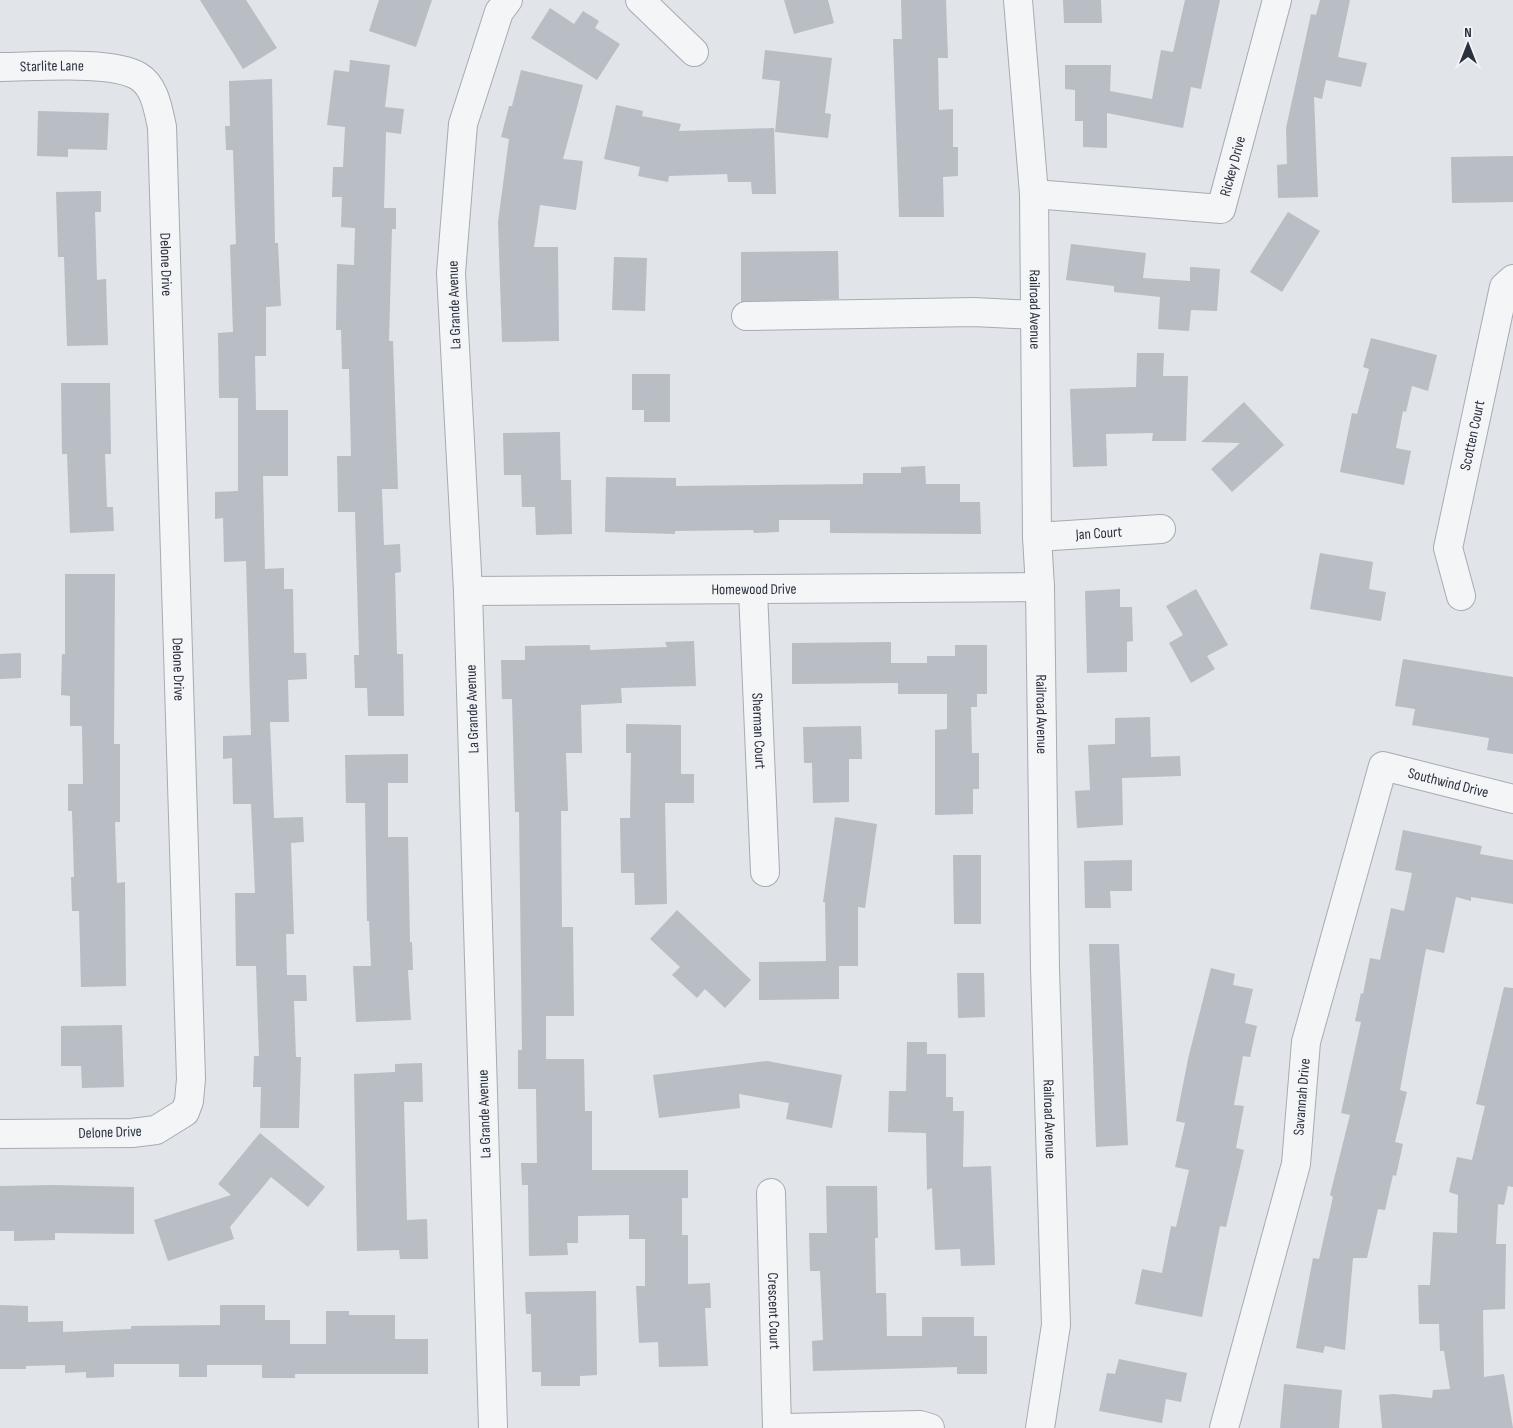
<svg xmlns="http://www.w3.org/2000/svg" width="1513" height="1428" font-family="'Sofia Sans Condensed',sans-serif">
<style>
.building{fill:#b9bdc4}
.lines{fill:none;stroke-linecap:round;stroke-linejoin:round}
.minor-casing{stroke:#a7abb2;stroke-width:30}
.minor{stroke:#f3f5f7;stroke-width:28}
.labels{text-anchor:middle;stroke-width:4;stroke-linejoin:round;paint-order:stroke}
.street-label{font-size:15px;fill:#2b323e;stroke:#f1f3f6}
</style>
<rect width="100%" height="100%" fill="#e1e4e8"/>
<path class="building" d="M 200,0 L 246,0 L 277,48 L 243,69 Z
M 379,0 L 432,0 L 416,47 L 369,31 Z
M 784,0 L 828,0 L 834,23 L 794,34 Z
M 901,0 L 946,0 L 948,58 L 938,58 L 939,110 L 953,109 L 953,147 L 958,147 L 958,176 L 943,177 L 944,217 L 899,217 L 893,39 L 902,39 Z
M 1063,0 L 1101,0 L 1102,23 L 1064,23 Z
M 1185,0 L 1220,0 L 1201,89 L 1191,87 L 1183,128 L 1107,113 L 1107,148 L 1083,147 L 1083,121 L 1075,121 L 1075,90 L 1065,89 L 1065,65 L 1111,65 L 1110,91 L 1152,99 L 1161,50 L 1173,52 Z
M 1320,0 L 1350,0 L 1338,57 L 1367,63 L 1361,87 L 1326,80 L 1322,99 L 1314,97 L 1318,197 L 1278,198 L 1277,165 L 1287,164 L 1286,128 L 1311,14 L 1316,15 Z
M 550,8 L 574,24 L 583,11 L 599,21 L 595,28 L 620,44 L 597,80 L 531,38 Z
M 765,50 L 832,58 L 825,113 L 831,114 L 828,138 L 775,132 L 780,81 L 762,79 Z
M 350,60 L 390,65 L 385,107 L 404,109 L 401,134 L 386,132 L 384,208 L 396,208 L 396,229 L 392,229 L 389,341 L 393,341 L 398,489 L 382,489 L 384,545 L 400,544 L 401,572 L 395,573 L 397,654 L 403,654 L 404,716 L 368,716 L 367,688 L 355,688 L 354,655 L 359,655 L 355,512 L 338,512 L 337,456 L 351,456 L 349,369 L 342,369 L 341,330 L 336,330 L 337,264 L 354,265 L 355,228 L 341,227 L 342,197 L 332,197 L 333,167 L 343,167 L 345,127 L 327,125 L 334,70 L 349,72 Z
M 521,70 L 583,85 L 563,159 L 583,161 L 576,210 L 540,205 L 534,247 L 558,247 L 559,341 L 502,342 L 498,222 L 509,139 L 501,137 L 509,106 L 512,106 Z
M 272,79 L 275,243 L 278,243 L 281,306 L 266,307 L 266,356 L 255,356 L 256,410 L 288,410 L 288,476 L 263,476 L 265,569 L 284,568 L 284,589 L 293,589 L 294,653 L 306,653 L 307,679 L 288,680 L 289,722 L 270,722 L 274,818 L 303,817 L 304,842 L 291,843 L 294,934 L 286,934 L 287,975 L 306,975 L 307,1001 L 294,1001 L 296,1057 L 301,1057 L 299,1128 L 260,1128 L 261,1087 L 253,1087 L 254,1056 L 259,1056 L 256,966 L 236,966 L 235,893 L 255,893 L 251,804 L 233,804 L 232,758 L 223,759 L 223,736 L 251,735 L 246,561 L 224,562 L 223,518 L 215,519 L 215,492 L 238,491 L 238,398 L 219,398 L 218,333 L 233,332 L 230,245 L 236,244 L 233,150 L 226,150 L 225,126 L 230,126 L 229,81 Z
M 616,105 L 643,111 L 642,116 L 681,124 L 679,131 L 774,128 L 776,194 L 752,194 L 751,182 L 728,182 L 727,174 L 669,176 L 668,182 L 638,176 L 640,167 L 604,159 Z
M 38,111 L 109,113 L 107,150 L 68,149 L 68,157 L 37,156 Z
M 1513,156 L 1513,202 L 1452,203 L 1451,157 Z
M 101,191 L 101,212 L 95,212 L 97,280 L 106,279 L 108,345 L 67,346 L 64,257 L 58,257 L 56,192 Z
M 1288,212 L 1320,231 L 1282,292 L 1250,272 Z
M 1071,244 L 1146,253 L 1143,278 L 1190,281 L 1190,267 L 1220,269 L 1217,311 L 1191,310 L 1189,331 L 1158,329 L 1160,297 L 1114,292 L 1114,286 L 1066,280 Z
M 838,251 L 839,299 L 741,302 L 741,252 Z
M 614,257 L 647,258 L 645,311 L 612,310 Z
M 1371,338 L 1437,355 L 1428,391 L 1412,386 L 1406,412 L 1403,411 L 1396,448 L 1411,451 L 1404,485 L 1340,472 L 1352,413 L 1357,414 L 1369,369 L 1363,367 Z
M 1137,353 L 1164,353 L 1163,376 L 1188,376 L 1186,441 L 1152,441 L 1153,433 L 1106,434 L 1107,466 L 1073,467 L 1070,389 L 1136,387 Z
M 632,374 L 670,374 L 670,422 L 644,422 L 644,410 L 632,410 Z
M 61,383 L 110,383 L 111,454 L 105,454 L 107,507 L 113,507 L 114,531 L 70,533 L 67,454 L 62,454 Z
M 1244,402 L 1284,445 L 1232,492 L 1211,469 L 1240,443 L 1201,442 Z
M 560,432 L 561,480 L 571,480 L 572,534 L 536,535 L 535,507 L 522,507 L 521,475 L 504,475 L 503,433 Z
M 925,466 L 926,484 L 960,484 L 960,502 L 980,502 L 981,534 L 830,533 L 830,520 L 779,520 L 779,532 L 754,533 L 753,530 L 675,531 L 675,534 L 605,532 L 606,477 L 676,478 L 676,486 L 863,484 L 863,473 L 901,473 L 901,467 Z
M 1320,553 L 1373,562 L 1369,589 L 1386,592 L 1381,621 L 1310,609 Z
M 65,574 L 115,574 L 114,744 L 120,744 L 120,822 L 115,822 L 117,883 L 125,882 L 126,986 L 81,987 L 79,911 L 72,911 L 71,877 L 74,877 L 72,811 L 68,811 L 68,784 L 83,784 L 82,726 L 70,726 L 70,696 L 61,695 L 62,654 L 65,654 Z
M 1120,589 L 1120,607 L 1132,607 L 1133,641 L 1127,642 L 1127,672 L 1087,673 L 1085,591 Z
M 1196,589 L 1228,645 L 1207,656 L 1215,669 L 1191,683 L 1169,643 L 1183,635 L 1166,606 Z
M 694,641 L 696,686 L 621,688 L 622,703 L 581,705 L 582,753 L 566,753 L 568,811 L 561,811 L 562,927 L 573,927 L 574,1016 L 546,1016 L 546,1059 L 584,1059 L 585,1111 L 592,1111 L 592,1170 L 688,1170 L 688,1198 L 682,1198 L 682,1235 L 688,1235 L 688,1284 L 710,1283 L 711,1308 L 705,1308 L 708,1366 L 659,1367 L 658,1342 L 639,1343 L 636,1286 L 645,1286 L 645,1239 L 629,1239 L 629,1215 L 578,1216 L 578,1243 L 567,1243 L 568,1255 L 529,1256 L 528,1185 L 522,1185 L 521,1163 L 537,1163 L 536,1089 L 518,1089 L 518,1050 L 522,1050 L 519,812 L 515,812 L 512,699 L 502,699 L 501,660 L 525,660 L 525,646 L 590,645 L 590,650 L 667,647 L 665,642 Z
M 891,642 L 891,663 L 927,663 L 927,656 L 955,656 L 955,645 L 987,645 L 987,694 L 977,694 L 977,707 L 971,707 L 972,753 L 979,753 L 979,789 L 973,789 L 973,814 L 935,815 L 935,730 L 947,729 L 947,694 L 898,694 L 898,683 L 792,684 L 792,643 Z
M 21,653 L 21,678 L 0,679 L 0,654 Z
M 1403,659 L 1513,677 L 1513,754 L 1487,750 L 1489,738 L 1412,725 L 1415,709 L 1395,706 Z
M 1150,717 L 1151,757 L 1180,756 L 1181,776 L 1122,778 L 1123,825 L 1077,828 L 1075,791 L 1090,790 L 1088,745 L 1115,744 L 1115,718 Z
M 626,724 L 681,725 L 681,774 L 694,774 L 694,803 L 665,803 L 667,904 L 635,905 L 634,873 L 621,873 L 620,818 L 630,818 L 631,753 L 626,753 Z
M 861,726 L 862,759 L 849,759 L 849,802 L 813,803 L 812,763 L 804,763 L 803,727 Z
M 408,754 L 408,783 L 388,783 L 388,837 L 408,837 L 410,942 L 412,942 L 413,970 L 408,970 L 411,1020 L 356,1022 L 353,966 L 371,966 L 369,921 L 367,921 L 365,803 L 346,803 L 345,755 Z
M 835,817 L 877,824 L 865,908 L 858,907 L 858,966 L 839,966 L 839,999 L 759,1000 L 759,962 L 826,961 L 825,902 L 823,902 Z
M 1403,830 L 1482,846 L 1480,854 L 1513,860 L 1513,904 L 1471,897 L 1471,901 L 1456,897 L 1444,953 L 1426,949 L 1400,1090 L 1407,1092 L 1395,1142 L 1403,1144 L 1396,1176 L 1393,1175 L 1385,1210 L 1378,1209 L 1367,1258 L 1353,1258 L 1345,1350 L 1325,1346 L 1323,1353 L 1296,1348 L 1313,1258 L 1319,1259 L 1333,1197 L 1330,1195 L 1350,1115 L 1341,1113 L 1361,1022 L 1355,1021 L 1361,993 L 1363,994 L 1370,958 L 1380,960 L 1391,908 L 1404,911 L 1412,873 L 1395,870 Z
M 953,855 L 981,855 L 981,924 L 954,924 Z
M 1132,860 L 1132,891 L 1110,891 L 1111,908 L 1085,908 L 1084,861 Z
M 677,910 L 751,980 L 725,1008 L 705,989 L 697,998 L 672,975 L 680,967 L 650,939 Z
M 1089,944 L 1119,944 L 1128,1145 L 1096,1147 Z
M 1211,968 L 1235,974 L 1233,985 L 1253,989 L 1245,1023 L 1257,1026 L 1250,1057 L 1243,1056 L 1234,1105 L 1244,1106 L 1236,1148 L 1244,1150 L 1226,1227 L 1220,1226 L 1202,1317 L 1135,1304 L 1142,1269 L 1162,1273 L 1171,1226 L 1176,1227 L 1189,1170 L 1175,1167 L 1185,1123 L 1176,1121 L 1188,1059 Z
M 957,973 L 984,973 L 985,1017 L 958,1018 Z
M 1504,987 L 1513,988 L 1513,1187 L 1508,1186 L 1504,1205 L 1498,1204 L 1496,1244 L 1506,1244 L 1505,1309 L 1483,1310 L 1484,1377 L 1504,1374 L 1513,1428 L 1382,1428 L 1379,1395 L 1394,1394 L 1432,1398 L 1433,1390 L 1450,1389 L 1444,1351 L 1440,1351 L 1439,1324 L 1419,1324 L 1418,1285 L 1430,1285 L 1433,1232 L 1457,1233 L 1458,1195 L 1449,1192 L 1457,1157 L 1472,1160 L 1485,1106 L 1476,1104 Z
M 122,1025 L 124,1087 L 82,1088 L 81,1066 L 61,1066 L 61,1026 Z
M 907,1042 L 927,1042 L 927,1054 L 946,1054 L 946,1097 L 953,1097 L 953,1111 L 964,1111 L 963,1167 L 991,1166 L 995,1265 L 961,1266 L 960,1249 L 935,1250 L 932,1188 L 927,1190 L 926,1133 L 888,1132 L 889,1091 L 906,1091 Z
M 767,1061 L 842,1075 L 832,1128 L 786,1119 L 789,1103 L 739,1094 L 740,1108 L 659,1118 L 653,1075 Z
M 422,1063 L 423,1102 L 404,1102 L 407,1220 L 427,1219 L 428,1259 L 400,1259 L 399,1250 L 357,1251 L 354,1074 L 395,1072 L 395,1064 Z
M 260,1133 L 325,1187 L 308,1207 L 271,1177 L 230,1227 L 234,1239 L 168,1261 L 154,1220 L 231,1195 L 218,1184 Z
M 54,1185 L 134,1187 L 134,1234 L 55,1233 L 55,1240 L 14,1241 L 14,1231 L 0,1231 L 0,1186 Z
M 826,1186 L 877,1186 L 878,1238 L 875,1238 L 876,1293 L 886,1293 L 887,1336 L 922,1336 L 922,1317 L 974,1317 L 974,1336 L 987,1336 L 987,1374 L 957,1374 L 957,1367 L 813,1371 L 812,1341 L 823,1340 L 820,1271 L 810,1271 L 809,1233 L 827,1233 Z
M 596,1291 L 597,1375 L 580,1376 L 580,1386 L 541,1386 L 541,1372 L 532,1372 L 531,1314 L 526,1314 L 525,1292 Z
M 0,1305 L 28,1306 L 28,1322 L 63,1321 L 63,1332 L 131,1329 L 131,1326 L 220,1325 L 220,1305 L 265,1305 L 265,1320 L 290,1320 L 290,1344 L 326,1344 L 326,1311 L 349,1311 L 349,1315 L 395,1315 L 395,1339 L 428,1339 L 428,1374 L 295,1374 L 295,1378 L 262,1378 L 262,1365 L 207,1365 L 207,1377 L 179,1377 L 179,1364 L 114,1364 L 114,1377 L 86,1378 L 86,1372 L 65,1373 L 65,1365 L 26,1366 L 26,1369 L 0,1369 Z
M 1119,1359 L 1187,1373 L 1181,1402 L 1166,1399 L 1162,1423 L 1099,1411 L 1107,1373 L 1115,1374 Z
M 1284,1384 L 1342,1390 L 1339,1428 L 1280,1428 Z"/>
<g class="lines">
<defs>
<g id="minor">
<path d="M 640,0 L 694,52"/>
<path id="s1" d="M 1018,0 L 1034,194 L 1037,537 L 1040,587 L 1045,968 L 1056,1325 L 1040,1428"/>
<path id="s2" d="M 0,67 C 33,67 111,60 138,76 C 155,86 158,109 162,127 L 191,1079 L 189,1101 L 185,1112 L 156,1130 L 132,1133 L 0,1134"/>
<path id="s3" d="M 1034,194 L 1221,209 L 1277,0"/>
<path d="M 746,316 L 974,312 L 1035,315"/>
<path id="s4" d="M 1037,537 L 1161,529"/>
<path id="s5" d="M 468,591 L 1040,587"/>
<path id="s6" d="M 753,591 L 765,872"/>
<path id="s7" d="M 1461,596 L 1448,548 L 1504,287 L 1513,279"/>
<path id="s8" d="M 771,1193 L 777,1428"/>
<path d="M 493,1428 L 468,591 L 451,273 L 463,124 L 499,12 L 508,0"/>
<path d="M 786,1428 L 920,1425 L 930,1428"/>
<path id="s9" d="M 1224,1428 L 1296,1164 L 1306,1042 L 1383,766 L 1513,799"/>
</g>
</defs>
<use href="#minor" class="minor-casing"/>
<use href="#minor" class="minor"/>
</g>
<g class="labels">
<g class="street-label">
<text dy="5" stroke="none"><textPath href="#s2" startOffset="52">Starlite Lane</textPath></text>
<text dy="5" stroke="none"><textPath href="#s3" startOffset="232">Rickey Drive</textPath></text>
<text dy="5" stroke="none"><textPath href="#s2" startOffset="335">Delone Drive</textPath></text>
<text transform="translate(454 305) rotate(-92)" y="5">La Grande Avenue</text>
<text dy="5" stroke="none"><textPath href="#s1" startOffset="310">Railroad Avenue</textPath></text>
<text dy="5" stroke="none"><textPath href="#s7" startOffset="165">Scotten Court</textPath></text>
<text dy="5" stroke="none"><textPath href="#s4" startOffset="62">Jan Court</textPath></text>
<text dy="5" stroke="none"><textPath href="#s5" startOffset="286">Homewood Drive</textPath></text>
<text dy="5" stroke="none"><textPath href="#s2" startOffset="740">Delone Drive</textPath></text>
<text transform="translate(472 709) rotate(-92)" y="5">La Grande Avenue</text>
<text dy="5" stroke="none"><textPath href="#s1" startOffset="715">Railroad Avenue</textPath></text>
<text dy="5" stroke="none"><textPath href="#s6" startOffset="140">Sherman Court</textPath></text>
<text dy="5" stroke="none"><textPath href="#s9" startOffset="750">Southwind Drive</textPath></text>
<text dy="5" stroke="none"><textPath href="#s9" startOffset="341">Savannah Drive</textPath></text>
<text transform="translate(484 1114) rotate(-92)" y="5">La Grande Avenue</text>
<text dy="5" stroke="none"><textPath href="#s1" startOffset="1120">Railroad Avenue</textPath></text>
<text transform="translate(110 1132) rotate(-2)" y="5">Delone Drive</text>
<text dy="5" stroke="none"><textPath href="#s8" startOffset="118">Crescent Court</textPath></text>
</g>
</g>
<g transform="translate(1468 45)" stroke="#f1f3f6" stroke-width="4" paint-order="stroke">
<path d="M0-4L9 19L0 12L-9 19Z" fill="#2b323e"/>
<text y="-8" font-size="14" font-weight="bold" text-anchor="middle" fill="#2b323e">N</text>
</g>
</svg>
